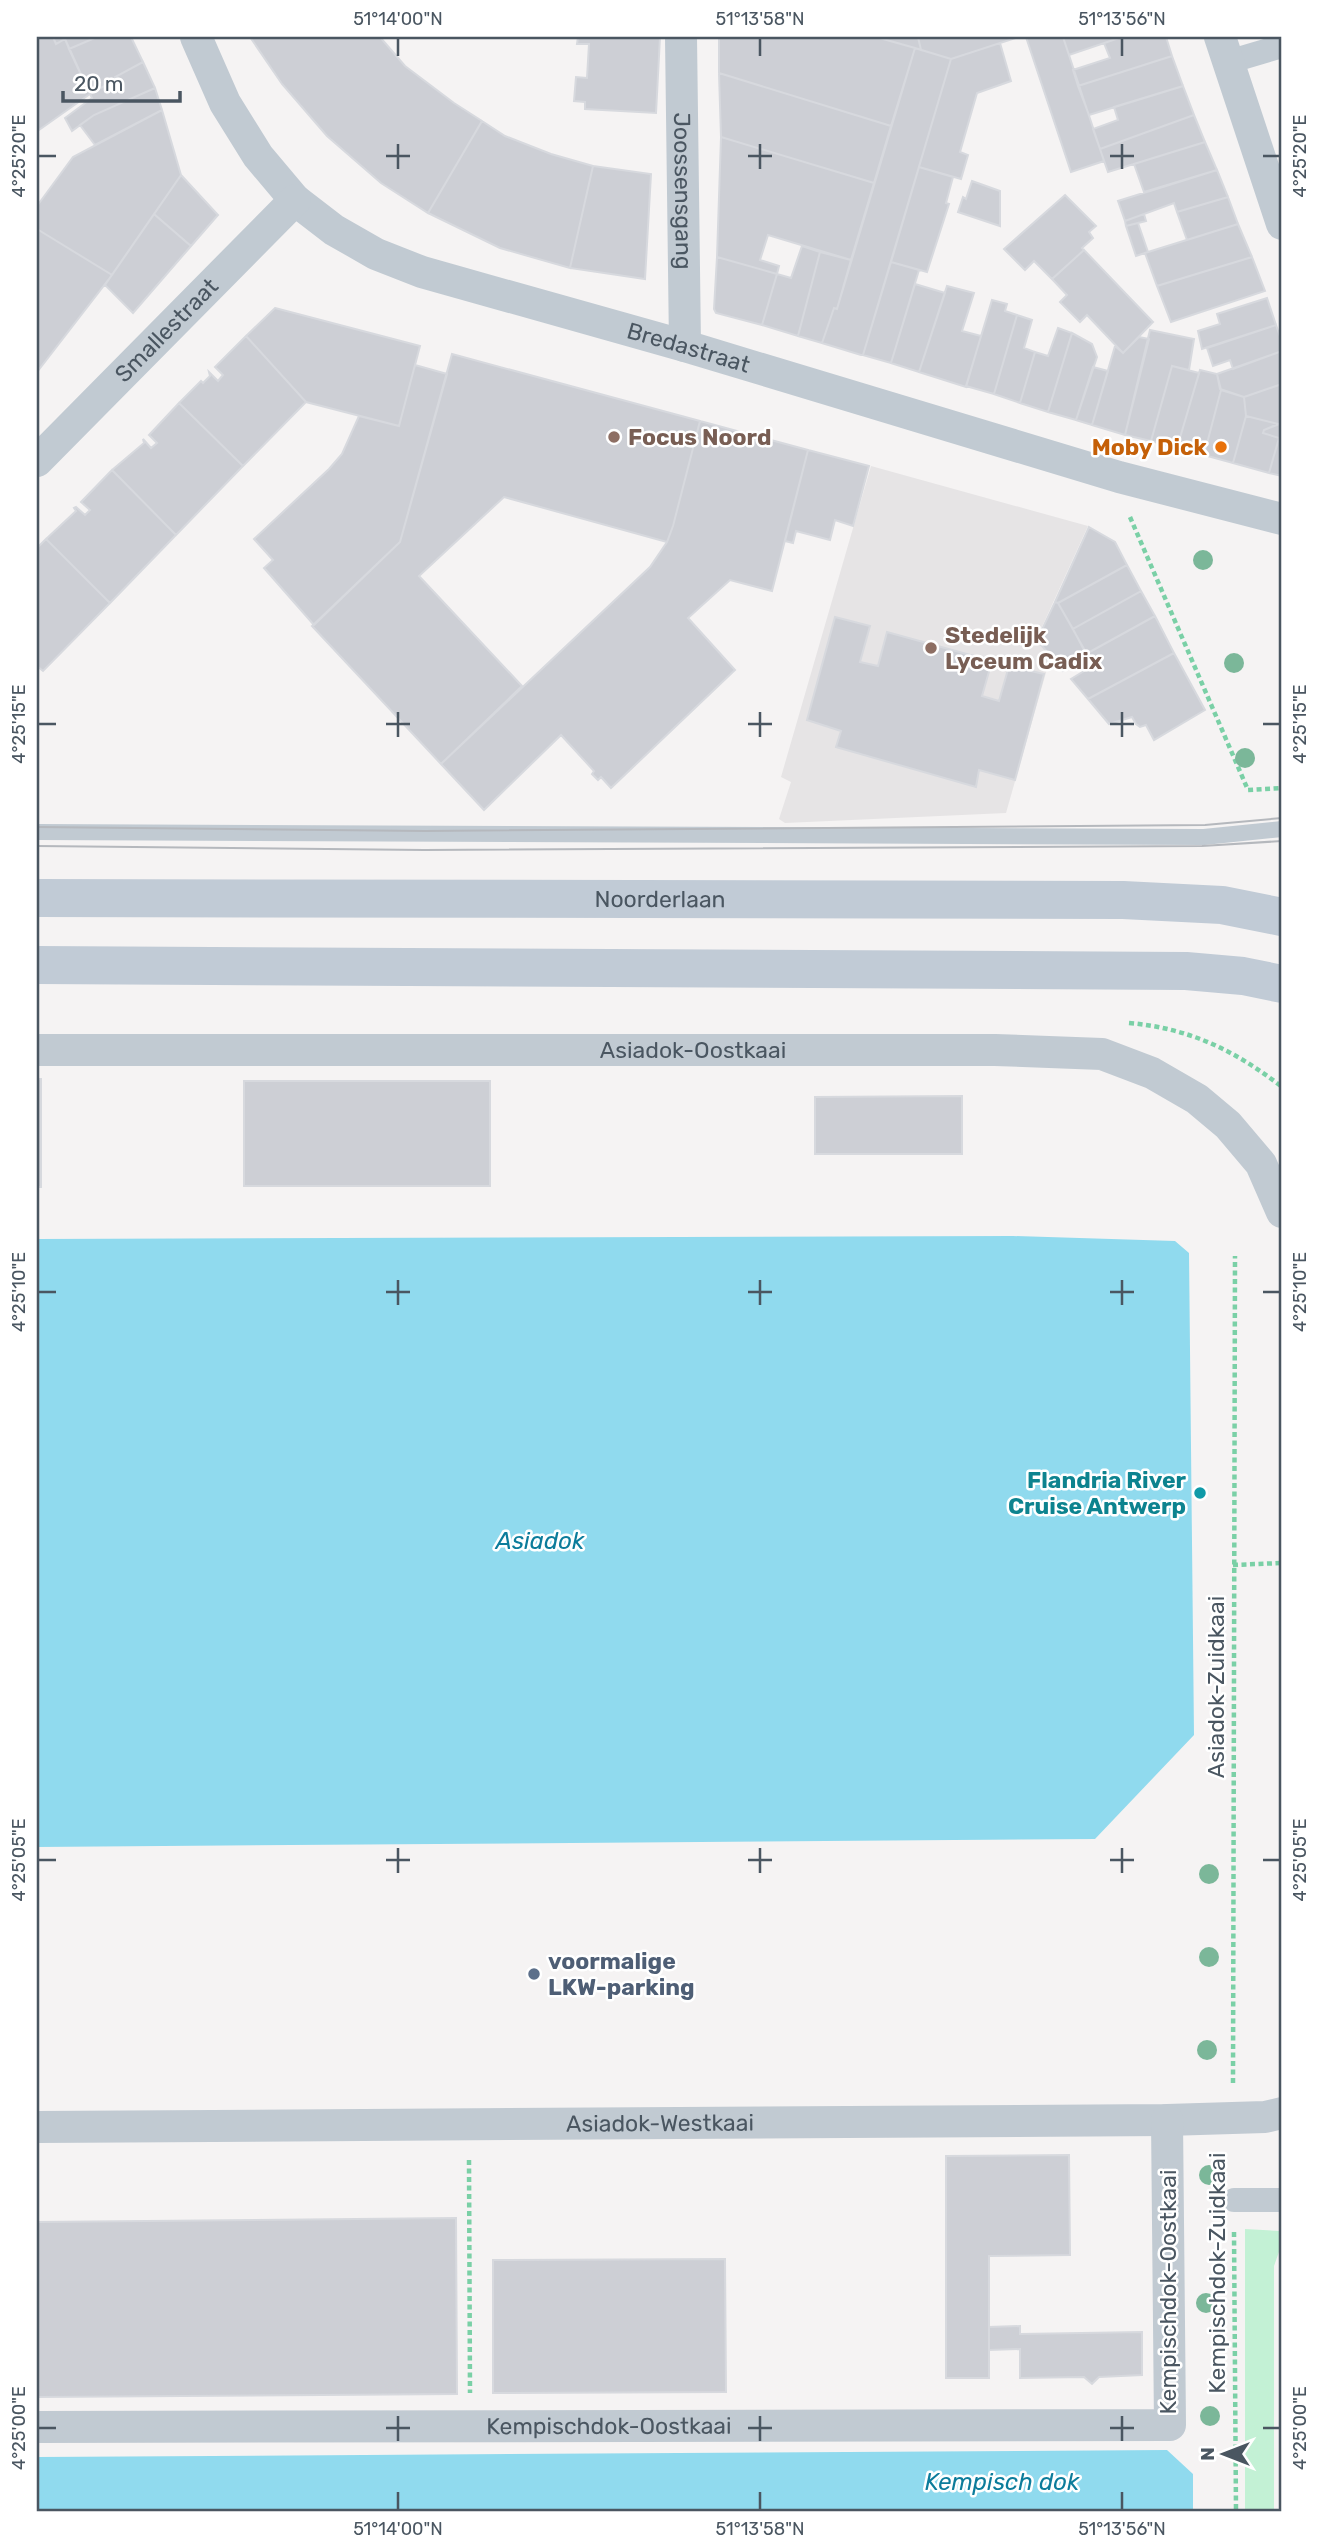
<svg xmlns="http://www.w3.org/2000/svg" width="1319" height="2548" font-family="Rubik,sans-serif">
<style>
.education{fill:#e6e4e5}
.green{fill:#c3f1d5}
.water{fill:#90daee}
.building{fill:#cdcfd5;stroke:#d7d9de;stroke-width:2}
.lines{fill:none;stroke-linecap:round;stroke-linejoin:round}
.path{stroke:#7ad0a6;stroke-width:4.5;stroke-dasharray:5 3.5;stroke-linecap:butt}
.service{stroke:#c1cad2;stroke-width:16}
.pedestrian{stroke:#c1cad2;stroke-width:24}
.minor{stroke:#c1cad2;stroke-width:32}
.secondary{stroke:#c1cbd6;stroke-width:38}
.tram{stroke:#b5b8bd;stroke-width:2}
.tree{fill:#7bb799}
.ticks{fill:none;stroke:#4a5661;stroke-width:2.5}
.education-dot{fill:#8d6e63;stroke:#fff;stroke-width:2.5}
.food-dot{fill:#e8710a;stroke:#fff;stroke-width:2.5}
.culture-dot{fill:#0f9aa8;stroke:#fff;stroke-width:2.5}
.service-dot{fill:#5c6f8a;stroke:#fff;stroke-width:2.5}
.labels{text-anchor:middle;stroke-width:5;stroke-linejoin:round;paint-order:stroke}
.street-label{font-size:23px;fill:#4a5661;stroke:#fff}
.education-label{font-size:23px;font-weight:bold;fill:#785e54;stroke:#fff;text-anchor:start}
.food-label{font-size:23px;font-weight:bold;fill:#c56008;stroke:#fff;text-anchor:end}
.culture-label{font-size:23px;font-weight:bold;fill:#0d838f;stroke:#fff;text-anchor:end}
.service-label{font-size:23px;font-weight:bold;fill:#4e5e75;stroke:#fff;text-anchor:start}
.water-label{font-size:24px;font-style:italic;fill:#0c7c9b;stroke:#fff}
.neatline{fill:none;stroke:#4a5661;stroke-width:2.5}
.ticks-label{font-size:18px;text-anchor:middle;fill:#4a5661}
</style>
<rect width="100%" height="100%" fill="#f5f3f3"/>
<path class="education" d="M 871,466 L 1088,526 L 1036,640 L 1051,655 L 1006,813 L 785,823 L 779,819 L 791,782 L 781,777 Z"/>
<path class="green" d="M 1245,2229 L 1280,2231 L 1280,2249 L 1274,2266 L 1274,2511 L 1245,2511 Z"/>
<path class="water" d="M 1013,1236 L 1175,1241 L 1189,1253 L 1194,1735 L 1095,1839 L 37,1847 L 37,1239 Z
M 1167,2450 L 1193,2474 L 1193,2511 L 37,2511 L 37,2457 Z"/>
<path class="building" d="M 37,37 L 53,37 L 56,44 L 65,39 L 90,94 L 39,130 L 37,128 Z
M 53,37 L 97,37 L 69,49 L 65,39 L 56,44 Z
M 97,37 L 131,37 L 143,62 L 115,77 L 115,80 L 90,94 L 69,49 Z
M 250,37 L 380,37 L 405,66 L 454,103 L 482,121 L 428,213 L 381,183 L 327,136 L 282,84 Z
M 578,37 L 660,37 L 656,113 L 585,109 L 585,102 L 574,101 L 576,77 L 587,78 L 589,44 L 577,44 Z
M 719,37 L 876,37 L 915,48 L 891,126 L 719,73 Z
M 876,37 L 918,37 L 921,50 L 915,48 Z
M 918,37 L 1019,37 L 951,59 L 921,50 Z
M 1026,37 L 1063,37 L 1104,161 L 1071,172 Z
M 1063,37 L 1122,37 L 1069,55 Z
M 1122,37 L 1166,37 L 1172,56 L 1078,86 L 1073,70 L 1110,58 L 1104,43 Z
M 1000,43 L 1011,81 L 977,93 L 960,152 L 968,155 L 961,179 L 919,167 L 951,59 Z
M 915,48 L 951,59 L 863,355 L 861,355 L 822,343 L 834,308 L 837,309 Z
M 1172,56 L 1183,86 L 1089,115 L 1078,86 Z
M 143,62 L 155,88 L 94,115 L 72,131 L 65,118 L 92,98 L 90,94 L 115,80 L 115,77 Z
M 719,73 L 891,126 L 874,183 L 721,137 Z
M 1183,86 L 1194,115 L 1100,149 L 1093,129 L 1118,120 L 1114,107 Z
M 155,88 L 162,110 L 95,145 L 80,125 L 94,115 Z
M 162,110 L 181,175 L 112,275 L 37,229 L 37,206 L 73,157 Z
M 1194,115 L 1205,142 L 1108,172 L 1100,149 Z
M 482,121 L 505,136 L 551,154 L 593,166 L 570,268 L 500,248 L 428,213 Z
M 721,137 L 874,183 L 851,260 L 768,235 L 760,260 L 779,266 L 777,274 L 717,257 Z
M 1205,142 L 1217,170 L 1144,192 L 1134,164 Z
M 593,166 L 651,174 L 645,279 L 570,268 Z
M 919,167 L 953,177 L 946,203 L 949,204 L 927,272 L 891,262 Z
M 1217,170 L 1228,197 L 1177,212 L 1174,203 L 1125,221 L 1118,201 Z
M 181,175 L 218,215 L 191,246 L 154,214 Z
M 972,181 L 1000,191 L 1000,226 L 958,212 L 963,197 L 966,199 Z
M 1065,195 L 1096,226 L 1089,232 L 1093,238 L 1082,248 L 1084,250 L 1052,279 L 1034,261 L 1025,270 L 1004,249 Z
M 1228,197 L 1238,224 L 1187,240 L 1177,212 Z
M 154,214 L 191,246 L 133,313 L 105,285 Z
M 1144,214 L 1146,221 L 1126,226 L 1125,221 Z
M 1138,223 L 1148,252 L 1136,256 L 1126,226 Z
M 1238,224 L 1252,257 L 1157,286 L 1145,253 Z
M 37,229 L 112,275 L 37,372 Z
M 802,246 L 820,252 L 798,336 L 762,325 L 777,274 L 791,278 Z
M 1084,250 L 1153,322 L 1123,353 L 1087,315 L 1080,322 L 1060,302 L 1067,295 L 1052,279 Z
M 820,252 L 851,260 L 837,309 L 834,308 L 822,343 L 798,336 Z
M 717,257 L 777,274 L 762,325 L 716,313 L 714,309 Z
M 1252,257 L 1265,291 L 1171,322 L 1157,286 Z
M 891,262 L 919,270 L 891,363 L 863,355 Z
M 915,284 L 945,293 L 919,372 L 891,363 Z
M 947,286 L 974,293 L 962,331 L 981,336 L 966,387 L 919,372 Z
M 1267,298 L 1276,325 L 1202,349 L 1198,331 L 1220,324 L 1217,314 Z
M 992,300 L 1007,304 L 1005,311 L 1017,315 L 994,394 L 966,386 Z
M 275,308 L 420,346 L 399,426 L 306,402 L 246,336 Z
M 1017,315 L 1032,320 L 1024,348 L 1035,352 L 1020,403 L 994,394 Z
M 1276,325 L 1282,342 L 1282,351 L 1233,369 L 1230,360 L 1213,366 L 1207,348 Z
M 1058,328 L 1072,333 L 1048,412 L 1020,403 L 1035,352 L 1048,356 Z
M 1150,330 L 1194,339 L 1189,370 L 1172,366 L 1151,441 L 1125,435 Z
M 1072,333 L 1092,344 L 1097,357 L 1076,420 L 1048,412 Z
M 246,336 L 306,402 L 243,466 L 179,403 L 201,381 L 203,383 L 210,376 L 209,372 L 218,381 L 223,375 L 215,367 Z
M 1139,337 L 1149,339 L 1125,435 L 1092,425 L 1115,346 L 1123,353 Z
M 1282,351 L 1282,384 L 1244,397 L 1220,389 L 1217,374 Z
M 452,354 L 700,421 L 673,526 L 667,542 L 504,497 L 419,576 L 522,686 L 441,764 L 312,626 L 400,542 Z
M 415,365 L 447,374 L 400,542 L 314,625 L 264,568 L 273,560 L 254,539 L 329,469 L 342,454 L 359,416 L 399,426 Z
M 1172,366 L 1199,373 L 1177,448 L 1151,441 Z
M 1093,367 L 1108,371 L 1092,425 L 1076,420 Z
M 1200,370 L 1217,374 L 1221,390 L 1204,455 L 1177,448 Z
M 1282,384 L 1282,423 L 1278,424 L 1246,416 L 1244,397 Z
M 1221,390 L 1244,397 L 1246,416 L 1233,463 L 1204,455 Z
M 179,403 L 243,466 L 176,535 L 112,470 L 144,443 L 143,439 L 151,448 L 157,443 L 149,435 Z
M 1246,416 L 1278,424 L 1264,430 L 1263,433 L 1279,438 L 1269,473 L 1233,463 Z
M 700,421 L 808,450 L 772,591 L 730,580 L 688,618 L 735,670 L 611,788 L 601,777 L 598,780 L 592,774 L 594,771 L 561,735 L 484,810 L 441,764 L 650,567 L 667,542 L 673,526 Z
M 1282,423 L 1282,476 L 1269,473 L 1279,438 L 1263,433 L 1264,430 Z
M 808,450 L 869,466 L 853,526 L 835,520 L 830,540 L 796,531 L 793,543 L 785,541 Z
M 112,470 L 176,535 L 110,603 L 46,539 L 76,511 L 74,508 L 76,507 L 85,515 L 90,510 L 81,502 Z
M 1089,527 L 1115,542 L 1127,565 L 1058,603 L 1055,602 Z
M 46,539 L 110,603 L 43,671 L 37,666 L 37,548 Z
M 1127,565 L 1141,591 L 1073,629 L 1058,603 Z
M 1141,591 L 1155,616 L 1086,654 L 1073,629 Z
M 1055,602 L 1058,603 L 1088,656 L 1063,671 L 1037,640 Z
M 1155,616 L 1174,653 L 1088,699 L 1071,679 L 1089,668 L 1083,659 L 1088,656 L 1086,654 Z
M 835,617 L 870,626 L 860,662 L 878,666 L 887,632 L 992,661 L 982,696 L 999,701 L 1009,666 L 1044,674 L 1015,780 L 979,770 L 976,787 L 836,747 L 841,731 L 807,720 Z
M 1174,653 L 1205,710 L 1154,740 L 1146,725 L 1140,727 L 1136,724 L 1132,717 L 1109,724 L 1088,699 Z
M 37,1079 L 41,1079 L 41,1187 L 37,1187 Z
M 244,1081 L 490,1081 L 490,1186 L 244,1186 Z
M 962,1096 L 962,1154 L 815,1154 L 815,1097 Z
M 1069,2155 L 1070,2255 L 989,2256 L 989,2378 L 946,2378 L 946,2156 Z
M 456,2218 L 457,2394 L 37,2397 L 37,2222 Z
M 725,2259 L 726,2392 L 493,2393 L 493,2260 Z
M 1020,2326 L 1020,2334 L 1142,2332 L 1142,2375 L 1099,2377 L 1092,2384 L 1084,2377 L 1020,2378 L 1020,2349 L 989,2350 L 989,2327 Z"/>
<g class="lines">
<path class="path" d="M 1130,517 L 1248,790 L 1282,788
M 1129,1023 C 1189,1028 1236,1051 1282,1087
M 1233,1565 L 1282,1563
M 1233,2083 L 1235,1256
M 469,2160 L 470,2393
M 1234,2232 L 1236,2511"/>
<path class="service" d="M 37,832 L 1204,837 L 1282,829"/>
<path class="pedestrian" d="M 1228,62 L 1282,46
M 1234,2200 L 1282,2200"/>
<g class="minor">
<path id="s1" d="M 196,37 L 225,103 L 258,156 L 295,200 L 334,230 L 376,254 L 422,272 L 685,346 L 1119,477 L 1282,519"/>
<path id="s2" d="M 681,37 L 685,346"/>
<path d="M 1220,37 L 1282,224"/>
<path id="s3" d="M 37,461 L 295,200"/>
<path id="s4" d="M 37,1050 L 995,1050 L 1102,1054 L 1152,1073 L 1197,1099 L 1228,1125 L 1261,1164 L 1282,1212"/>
<path id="s5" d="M 37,2127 L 1167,2120 L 1265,2117 L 1282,2113"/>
<path id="s6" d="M 37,2427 L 1170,2425 L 1167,2120"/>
</g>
<g class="secondary">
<path id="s7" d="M 37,898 L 1123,900 L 1222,905 L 1282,917"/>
<path d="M 37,965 L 1186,971 L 1243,976 L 1282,984"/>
</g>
<path class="tram" d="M 37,827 L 425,831 L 1205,825 L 1282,818
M 37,846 L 424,850 L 1202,846 L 1282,841"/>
</g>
<g class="tree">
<circle cx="1203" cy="560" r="10"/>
<circle cx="1234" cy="663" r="10"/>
<circle cx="1245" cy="758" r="10"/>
<circle cx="1209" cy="1874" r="10"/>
<circle cx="1209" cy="1957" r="10"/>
<circle cx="1207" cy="2050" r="10"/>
<circle cx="1209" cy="2175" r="10"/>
<circle cx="1206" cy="2303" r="10"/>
<circle cx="1210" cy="2416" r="10"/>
</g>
<path class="ticks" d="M 398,38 L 398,56M 760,38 L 760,56M 1122,38 L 1122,56M 398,144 L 398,169M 760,144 L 760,169M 1122,144 L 1122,169M 38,156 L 56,156M 386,156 L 410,156M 748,156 L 772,156M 1110,156 L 1134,156M 1263,156 L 1280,156M 398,712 L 398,737M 760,712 L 760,737M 1122,712 L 1122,737M 38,724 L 56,724M 386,724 L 410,724M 748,724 L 772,724M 1110,724 L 1134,724M 1263,724 L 1280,724M 398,1280 L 398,1305M 760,1280 L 760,1305M 1122,1280 L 1122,1305M 38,1292 L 56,1292M 386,1292 L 410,1292M 748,1292 L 772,1292M 1110,1292 L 1134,1292M 1263,1292 L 1280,1292M 398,1848 L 398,1873M 760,1848 L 760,1873M 1122,1848 L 1122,1873M 38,1860 L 56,1860M 386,1860 L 410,1860M 748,1860 L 772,1860M 1110,1860 L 1134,1860M 1263,1860 L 1280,1860M 398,2416 L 398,2441M 760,2416 L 760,2441M 1122,2416 L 1122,2441M 38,2428 L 56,2428M 386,2428 L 410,2428M 748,2428 L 772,2428M 1110,2428 L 1134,2428M 1263,2428 L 1280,2428M 398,2492 L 398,2510M 760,2492 L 760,2510M 1122,2492 L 1122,2510"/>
<g class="education-dot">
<circle cx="614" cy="437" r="7"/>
<circle cx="931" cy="648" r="7"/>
</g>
<circle class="food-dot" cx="1221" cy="447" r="7"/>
<circle class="culture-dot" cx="1200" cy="1493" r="7"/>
<circle class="service-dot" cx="534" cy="1974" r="7"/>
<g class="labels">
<g class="street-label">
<text dy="8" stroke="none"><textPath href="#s2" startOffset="154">Joossensgang</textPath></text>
<text dy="8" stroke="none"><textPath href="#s3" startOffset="184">Smallestraat</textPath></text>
<text dy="8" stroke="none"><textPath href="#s1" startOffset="616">Bredastraat</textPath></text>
<text dy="8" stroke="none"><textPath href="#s7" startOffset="623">Noorderlaan</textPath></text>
<text dy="8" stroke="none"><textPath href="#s4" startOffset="656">Asiadok-Oostkaai</textPath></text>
<text transform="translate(1216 1687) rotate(-90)" y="8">Asiadok-Zuidkaai</text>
<text dy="8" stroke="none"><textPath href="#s5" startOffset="623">Asiadok-Westkaai</textPath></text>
<text transform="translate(1217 2273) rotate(-90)" y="8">Kempischdok-Zuidkaai</text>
<text transform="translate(1168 2292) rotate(-90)" y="8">Kempischdok-Oostkaai</text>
<text dy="8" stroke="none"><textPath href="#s6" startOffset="572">Kempischdok-Oostkaai</textPath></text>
</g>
<g class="education-label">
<text x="628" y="445">Focus Noord</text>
<text x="945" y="643">Stedelijk<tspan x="945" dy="26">Lyceum Cadix</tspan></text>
</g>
<g class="food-label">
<text x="1207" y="455">Moby Dick</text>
</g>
<g class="culture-label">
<text x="1186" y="1488">Flandria River<tspan x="1186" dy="26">Cruise Antwerp</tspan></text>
</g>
<g class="service-label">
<text x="548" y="1969">voormalige<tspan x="548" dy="26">LKW-parking</tspan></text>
</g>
<g class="water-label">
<text x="540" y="1549">Asiadok</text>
<text x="1002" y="2490">Kempisch dok</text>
</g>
</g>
<rect width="1319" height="2548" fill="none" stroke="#ffffff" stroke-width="77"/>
<g transform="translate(1224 2454) rotate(270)" stroke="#ffffff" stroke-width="5" paint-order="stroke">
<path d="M0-5L12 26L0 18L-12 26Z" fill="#4a5661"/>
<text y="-10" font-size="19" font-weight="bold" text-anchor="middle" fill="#4a5661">N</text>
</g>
<path d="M63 91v10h117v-10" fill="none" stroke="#4a5661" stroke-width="3.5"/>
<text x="74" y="91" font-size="21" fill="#4a5661" stroke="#ffffff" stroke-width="5" paint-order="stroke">20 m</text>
<rect x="38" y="38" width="1242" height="2472" class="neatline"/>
<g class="ticks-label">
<text x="398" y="25">51°14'00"N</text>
<text x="760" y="25">51°13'58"N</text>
<text x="1122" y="25">51°13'56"N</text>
<text transform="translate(1300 156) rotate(-90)" y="6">4°25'20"E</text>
<text transform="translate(19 156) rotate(-90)" y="6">4°25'20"E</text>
<text transform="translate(1300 724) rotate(-90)" y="6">4°25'15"E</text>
<text transform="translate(19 724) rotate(-90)" y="6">4°25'15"E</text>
<text transform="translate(19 1292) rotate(-90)" y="6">4°25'10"E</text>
<text transform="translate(1300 1292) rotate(-90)" y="6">4°25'10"E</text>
<text transform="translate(19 1860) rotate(-90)" y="6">4°25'05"E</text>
<text transform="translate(1300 1860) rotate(-90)" y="6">4°25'05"E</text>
<text transform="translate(19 2428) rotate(-90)" y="6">4°25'00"E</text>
<text transform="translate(1300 2428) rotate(-90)" y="6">4°25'00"E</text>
<text x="398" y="2535">51°14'00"N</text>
<text x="760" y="2535">51°13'58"N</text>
<text x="1122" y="2535">51°13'56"N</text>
</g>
</svg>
